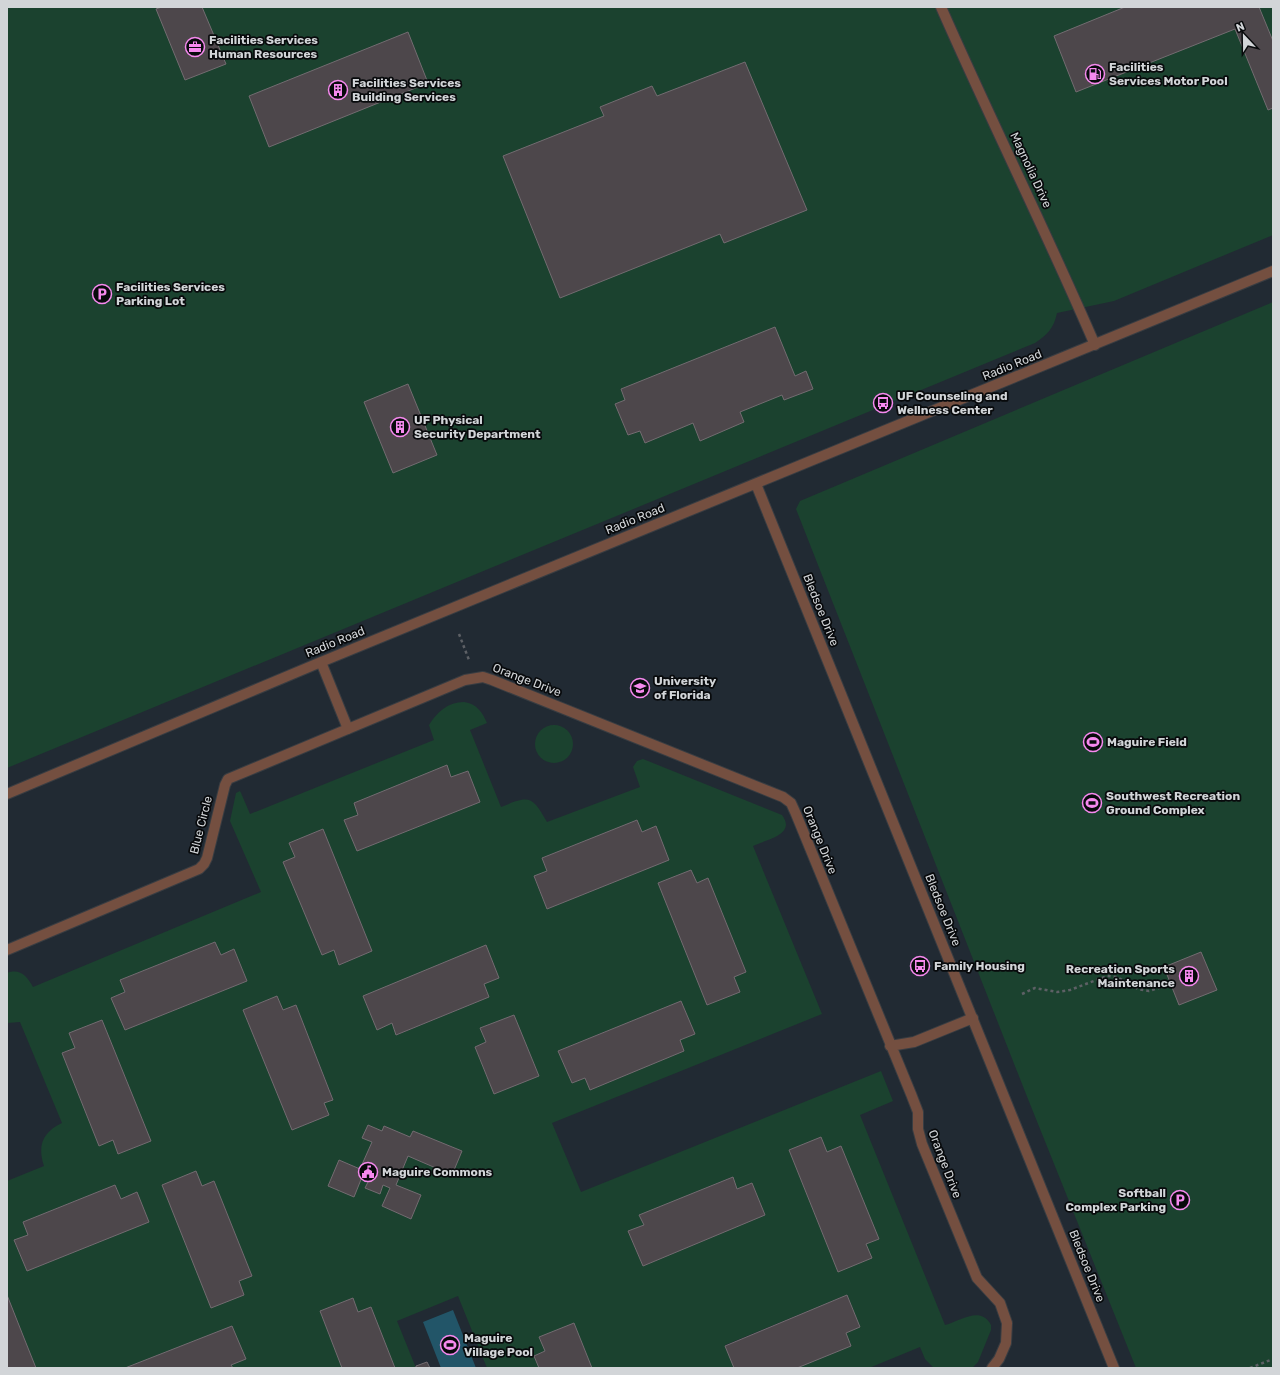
<svg xmlns="http://www.w3.org/2000/svg" width="1280" height="1375" font-family="Rubik,sans-serif">
<style>
.built{fill:#212a33}
.green{fill:#1b422f;fill-rule:evenodd}
.water{fill:#225568}
.building{fill:#4d474b;stroke:#736c71}
.lines{fill:none;stroke-linecap:round;stroke-linejoin:round}
.minor-casing{stroke:#393d42;stroke-width:12}
.path{stroke:#5d6065;stroke-width:2.5;stroke-dasharray:3 3;stroke-linecap:butt}
.minor{stroke:#744f40;stroke-width:10}
.labels{text-anchor:middle;stroke-width:3.5;stroke-linejoin:round;paint-order:stroke}
.poi-label{font-size:12px;font-weight:bold;fill:#d2d5d8;stroke:#080a0c;text-anchor:start}
.street-label{font-size:12px;fill:#d2d5d8;stroke:#080a0c}
</style>
<rect width="100%" height="100%" fill="#1c2025"/>
<path class="built" d="M 7,7 L 1273,7 L 1273,1368 L 7,1368 Z"/>
<path class="green" d="M 7,7 L 1273,7 L 1273,235 L 1114,301 L 1057,313 C 1054,328 1047,335 1035,343 L 7,768 Z
M 1273,302 L 1273,1368 L 1136,1368 L 1026,1094 L 796,509 L 800,501 Z
M 464,702 C 477,704 482,712 487,723 L 470,730 L 501,807 C 530,795 532,796 547,822 L 640,787 L 633,767 L 637,761 L 643,759 L 782,815 C 797,835 765,840 753,846 L 822,1014 L 552,1123 L 581,1192 L 881,1071 L 893,1101 L 860,1115 L 945,1325 C 960,1321 981,1305 991,1325 L 991,1330 L 978,1362 L 972,1368 L 934,1368 L 925,1359 L 920,1347 L 869,1368 L 797,1368 L 851,1346 L 846,1333 L 860,1327 L 847,1295 L 725,1345 L 734,1368 L 592,1368 L 574,1323 L 539,1337 L 545,1351 L 534,1356 L 539,1368 L 487,1368 L 458,1296 L 397,1321 L 416,1368 L 395,1368 L 371,1307 L 358,1312 L 353,1298 L 320,1311 L 342,1368 L 233,1368 L 231,1365 L 245,1359 L 232,1326 L 125,1368 L 36,1368 L 7,1295 L 7,1181 L 44,1166 C 37,1145 43,1132 62,1123 L 20,1022 L 7,1023 L 7,973 C 20,968 27,976 33,987 L 261,892 L 230,821 L 236,793 L 240,791 L 241,793 L 250,814 L 434,740 L 429,725 C 437,712 448,702 464,702 ZM 447,766 L 451,777 L 468,771 L 480,802 L 357,851 L 345,820 L 358,815 L 354,803 ZM 637,820 L 642,832 L 656,826 L 669,860 L 547,909 L 534,877 L 547,871 L 542,858 ZM 323,829 L 372,951 L 340,965 L 334,950 L 322,955 L 284,862 L 295,857 L 289,843 ZM 691,870 L 697,883 L 708,878 L 746,972 L 734,977 L 740,992 L 707,1005 L 658,883 ZM 215,942 L 221,955 L 234,949 L 247,981 L 125,1030 L 112,998 L 125,992 L 120,980 ZM 486,946 L 499,978 L 484,984 L 489,997 L 397,1035 L 392,1023 L 377,1029 ZM 277,996 L 283,1010 L 296,1005 L 333,1099 L 324,1103 L 329,1115 L 292,1130 L 243,1010 ZM 681,1001 L 695,1034 L 680,1040 L 684,1051 L 590,1090 L 585,1078 L 572,1083 L 558,1051 ZM 514,1015 L 539,1076 L 494,1094 L 475,1047 L 486,1042 L 481,1028 ZM 102,1020 L 151,1141 L 118,1154 L 113,1140 L 99,1146 L 62,1053 L 75,1048 L 69,1033 ZM 384,1126 L 410,1137 L 413,1131 L 462,1151 L 451,1175 L 408,1156 L 396,1185 L 421,1196 L 411,1219 L 382,1206 L 390,1188 L 383,1185 L 380,1193 L 365,1188 L 369,1180 L 362,1177 L 354,1197 L 339,1160 L 360,1169 L 372,1142 L 363,1138 L 382,1131 ZM 821,1137 L 827,1152 L 841,1146 L 878,1239 L 866,1244 L 838,1271 L 789,1150 ZM 732,1177 L 737,1189 L 752,1183 L 765,1215 L 643,1266 L 628,1232 L 644,1225 L 640,1215 ZM 214,1181 L 252,1276 L 239,1281 L 244,1295 L 211,1307 L 202,1186 ZM 115,1185 L 121,1199 L 137,1192 L 149,1222 L 27,1271 L 14,1241 L 28,1235 L 23,1222 Z
M535 744a19 19 0 1 1 38 0a19 19 0 1 1-38 0Z"/>
<path class="water" d="M 453,1310 L 476,1368 L 441,1368 L 423,1322 Z"/>
<path class="building" d="M 162,7 L 202,7 L 226,64 L 185,80 L 156,9 Z
M 1125,7 L 1259,7 L 1273,41 L 1273,108 L 1268,110 L 1235,29 L 1076,92 L 1054,36 Z
M 408,32 L 428,83 L 269,147 L 249,96 Z
M 745,62 L 807,210 L 724,243 L 720,234 L 560,298 L 503,156 L 604,116 L 600,107 L 652,86 L 657,96 Z
M 775,327 L 795,376 L 806,371 L 813,389 L 784,400 L 782,395 L 740,412 L 744,422 L 700,441 L 693,423 L 645,443 L 640,431 L 628,435 L 615,404 L 625,400 L 621,389 Z
M 408,384 L 437,455 L 393,473 L 364,402 Z
M 447,765 L 451,777 L 468,771 L 480,802 L 357,851 L 344,820 L 358,815 L 354,803 Z
M 637,820 L 642,832 L 656,826 L 669,860 L 547,909 L 534,876 L 547,871 L 542,858 Z
M 323,829 L 372,951 L 339,965 L 334,950 L 322,955 L 283,862 L 295,857 L 289,843 Z
M 691,870 L 697,883 L 708,878 L 746,972 L 734,977 L 740,992 L 707,1005 L 658,883 Z
M 215,942 L 221,955 L 234,949 L 247,981 L 125,1030 L 111,998 L 125,992 L 120,980 Z
M 486,945 L 499,978 L 484,984 L 489,997 L 396,1035 L 392,1023 L 377,1030 L 363,996 Z
M 1201,952 L 1217,990 L 1179,1005 L 1164,967 Z
M 277,996 L 283,1010 L 296,1005 L 333,1100 L 324,1103 L 329,1115 L 292,1130 L 243,1010 Z
M 681,1001 L 695,1034 L 680,1040 L 684,1051 L 590,1090 L 585,1078 L 572,1083 L 558,1051 Z
M 514,1015 L 539,1076 L 494,1094 L 475,1047 L 486,1042 L 480,1028 Z
M 102,1020 L 151,1141 L 118,1154 L 113,1140 L 99,1146 L 62,1053 L 75,1048 L 69,1033 Z
M 368,1125 L 382,1131 L 384,1126 L 410,1137 L 413,1131 L 462,1151 L 452,1175 L 408,1156 L 396,1185 L 421,1195 L 411,1219 L 382,1206 L 390,1188 L 383,1185 L 380,1194 L 365,1188 L 369,1180 L 362,1177 L 354,1197 L 328,1186 L 339,1160 L 360,1169 L 372,1142 L 362,1138 Z
M 821,1137 L 827,1152 L 841,1146 L 879,1239 L 866,1244 L 872,1258 L 838,1272 L 789,1150 Z
M 196,1171 L 202,1186 L 214,1181 L 252,1276 L 239,1281 L 244,1295 L 211,1308 L 162,1185 Z
M 733,1177 L 737,1189 L 752,1183 L 765,1215 L 643,1266 L 628,1231 L 644,1225 L 639,1215 Z
M 115,1185 L 121,1199 L 137,1192 L 149,1222 L 27,1271 L 14,1240 L 28,1235 L 23,1222 Z
M 7,1295 L 24,1338 L 36,1368 L 7,1368 Z
M 847,1295 L 860,1327 L 846,1333 L 851,1346 L 797,1368 L 734,1368 L 725,1346 Z
M 353,1298 L 358,1312 L 371,1307 L 395,1368 L 342,1368 L 320,1311 Z
M 574,1323 L 592,1368 L 539,1368 L 534,1356 L 545,1351 L 539,1337 Z
M 232,1326 L 246,1359 L 231,1365 L 233,1368 L 125,1368 Z
M 427,1362 L 430,1368 L 416,1368 L 416,1366 Z"/>
<g class="lines">
<defs>
<path id="minor" d="M 941,7 C 991,121 1046,231 1095,345
M 756,484 L 1114,1368
M 321,662 L 348,729
M 7,794 L 321,662 L 1273,271
M 7,950 L 199,869 L 204,864 L 207,858 L 225,785 L 228,779 L 465,680 L 483,677 L 492,680 L 783,797 L 791,803 L 796,814 L 911,1094 L 918,1112 L 918,1129 L 922,1144 L 977,1278 L 1000,1303 L 1007,1323 L 1006,1343 L 999,1359 L 992,1368
M 890,1046 L 914,1042 L 973,1018"/>
</defs>
<use href="#minor" class="minor-casing"/>
<path class="path" d="M 459,634 L 469,660
M 1022,994 L 1035,988 L 1057,992 L 1070,990 L 1107,976 L 1117,977 L 1138,989 L 1149,991 L 1171,984
M 1250,1368 L 1273,1359"/>
<use href="#minor" class="minor"/>
</g>
<defs>
<symbol id="office-ring" viewBox="-11 -11 22 22"><circle r="9.5" fill="#080a0c" stroke="#f689ee" stroke-width="1.5"/><path d="M-6-3h4V-5.5h4V-3h4V5H-6ZM-1-4.5V-3h2v-1.5ZM-6 0V1H6V0Z" fill="#f689ee"/></symbol>
<symbol id="fuel-ring" viewBox="-11 -11 22 22"><circle r="9.5" fill="#080a0c" stroke="#f689ee" stroke-width="1.5"/><path d="M-5.5-6h7V0h2V4h1.3V-2.5L3-4.5l.8-.8L6-3V5H2.5V1h-1V6h-7ZM-4.2-4.7v3.2H.2V-4.7Z" fill="#f689ee"/></symbol>
<symbol id="building-ring" viewBox="-11 -11 22 22"><circle r="9.5" fill="#080a0c" stroke="#f689ee" stroke-width="1.5"/><path d="M-4-6H4V6H1V3H-1V6H-4ZM-2.5-4.3h1.7v1.8h-1.7ZM.8-4.3h1.7v1.8H.8ZM-2.5-1h1.7V.8h-1.7ZM.8-1h1.7V.8H.8Z" fill="#f689ee"/></symbol>
<symbol id="parking-ring" viewBox="-11 -11 22 22"><circle r="9.5" fill="#080a0c" stroke="#f689ee" stroke-width="1.5"/><path d="M-3.5-5.5H1a3.5 3.5 0 0 1 0 7H-1V5.5H-3.5ZM-1-3.4V-.6H.8a1.4 1.4 0 0 0 0-2.8Z" fill="#f689ee"/></symbol>
<symbol id="bus-ring" viewBox="-11 -11 22 22"><circle r="9.5" fill="#080a0c" stroke="#f689ee" stroke-width="1.5"/><path d="M-5-6H5V4H4V6H2V4H-2V6H-4V4H-5ZM-3.5-4V0h7V-4ZM-3.5 1.2v1.5H-2V1.2ZM2 1.2v1.5H3.5V1.2Z" fill="#f689ee"/></symbol>
<symbol id="university-ring" viewBox="-11 -11 22 22"><circle r="9.5" fill="#080a0c" stroke="#f689ee" stroke-width="1.5"/><path d="M0-5L7-2L0 1L-7-2ZM-4 1L0 2.5L4 1V4Q0 6-4 4Z" fill="#f689ee"/></symbol>
<symbol id="stadium-ring" viewBox="-11 -11 22 22"><circle r="9.5" fill="#080a0c" stroke="#f689ee" stroke-width="1.5"/><path d="M0-5a6.5 5 0 1 0 0 10a6.5 5 0 1 0 0-10ZM-3.5-1.8h7v3.6h-7Z" fill="#f689ee"/></symbol>
<symbol id="civic-ring" viewBox="-11 -11 22 22"><circle r="9.5" fill="#080a0c" stroke="#f689ee" stroke-width="1.5"/><path d="M-.6-6.5H3V-4.5H.6V-3L4-1V1h2V6H-6V1h2V-1L-.6-3ZM-1.2 2.5V6h2.4V2.5Z" fill="#f689ee"/></symbol>
</defs>
<g fill-rule="evenodd">
<use href="#office-ring" x="184" y="36" width="22" height="22"/>
<use href="#fuel-ring" x="1084" y="63" width="22" height="22"/>
<use href="#building-ring" x="327" y="79" width="22" height="22"/>
<use href="#parking-ring" x="91" y="283" width="22" height="22"/>
<use href="#bus-ring" x="872" y="392" width="22" height="22"/>
<use href="#building-ring" x="389" y="416" width="22" height="22"/>
<use href="#university-ring" x="629" y="677" width="22" height="22"/>
<use href="#stadium-ring" x="1082" y="731" width="22" height="22"/>
<use href="#stadium-ring" x="1081" y="792" width="22" height="22"/>
<use href="#bus-ring" x="909" y="955" width="22" height="22"/>
<use href="#building-ring" x="1178" y="965" width="22" height="22"/>
<use href="#civic-ring" x="357" y="1161" width="22" height="22"/>
<use href="#parking-ring" x="1169" y="1189" width="22" height="22"/>
<use href="#stadium-ring" x="439" y="1334" width="22" height="22"/>
</g>
<g class="labels">
<g class="poi-label">
<text x="209" y="44">Facilities Services<tspan x="209" dy="14">Human Resources</tspan></text>
<text x="1109" y="71">Facilities<tspan x="1109" dy="14">Services Motor Pool</tspan></text>
<text x="352" y="87">Facilities Services<tspan x="352" dy="14">Building Services</tspan></text>
<text x="116" y="291">Facilities Services<tspan x="116" dy="14">Parking Lot</tspan></text>
<text x="897" y="400">UF Counseling and<tspan x="897" dy="14">Wellness Center</tspan></text>
<text x="414" y="424">UF Physical<tspan x="414" dy="14">Security Department</tspan></text>
<text x="654" y="685">University<tspan x="654" dy="14">of Florida</tspan></text>
<text x="1107" y="746">Maguire Field</text>
<text x="1106" y="800">Southwest Recreation<tspan x="1106" dy="14">Ground Complex</tspan></text>
<text x="934" y="970">Family Housing</text>
<text x="1175" y="973" text-anchor="end">Recreation Sports<tspan x="1175" dy="14">Maintenance</tspan></text>
<text x="382" y="1176">Maguire Commons</text>
<text x="1166" y="1197" text-anchor="end">Softball<tspan x="1166" dy="14">Complex Parking</tspan></text>
<text x="464" y="1342">Maguire<tspan x="464" dy="14">Village Pool</tspan></text>
</g>
<g class="street-label">
<text transform="translate(1031 170) rotate(65)" y="4">Magnolia Drive</text>
<text transform="translate(1012 365) rotate(-22)" y="4">Radio Road</text>
<text transform="translate(635 519) rotate(-22)" y="4">Radio Road</text>
<text transform="translate(821 610) rotate(68)" y="4">Bledsoe Drive</text>
<text transform="translate(335 642) rotate(-22)" y="4">Radio Road</text>
<text transform="translate(527 680) rotate(21)" y="4">Orange Drive</text>
<text transform="translate(201 825) rotate(-76)" y="4">Blue Circle</text>
<text transform="translate(820 840) rotate(68)" y="4">Orange Drive</text>
<text transform="translate(943 910) rotate(68)" y="4">Bledsoe Drive</text>
<text transform="translate(945 1164) rotate(69)" y="4">Orange Drive</text>
<text transform="translate(1087 1266) rotate(68)" y="4">Bledsoe Drive</text>
</g>
</g>
<rect width="1280" height="1375" fill="none" stroke="#d2d5d8" stroke-width="16"/>
<g transform="translate(1244 36) rotate(338)" stroke="#080a0c" stroke-width="3" paint-order="stroke">
<path d="M0-3L7 15L0 10L-7 15Z" fill="#d2d5d8"/>
<text y="-6" font-size="11" font-weight="bold" text-anchor="middle" fill="#d2d5d8">N</text>
</g>
</svg>
